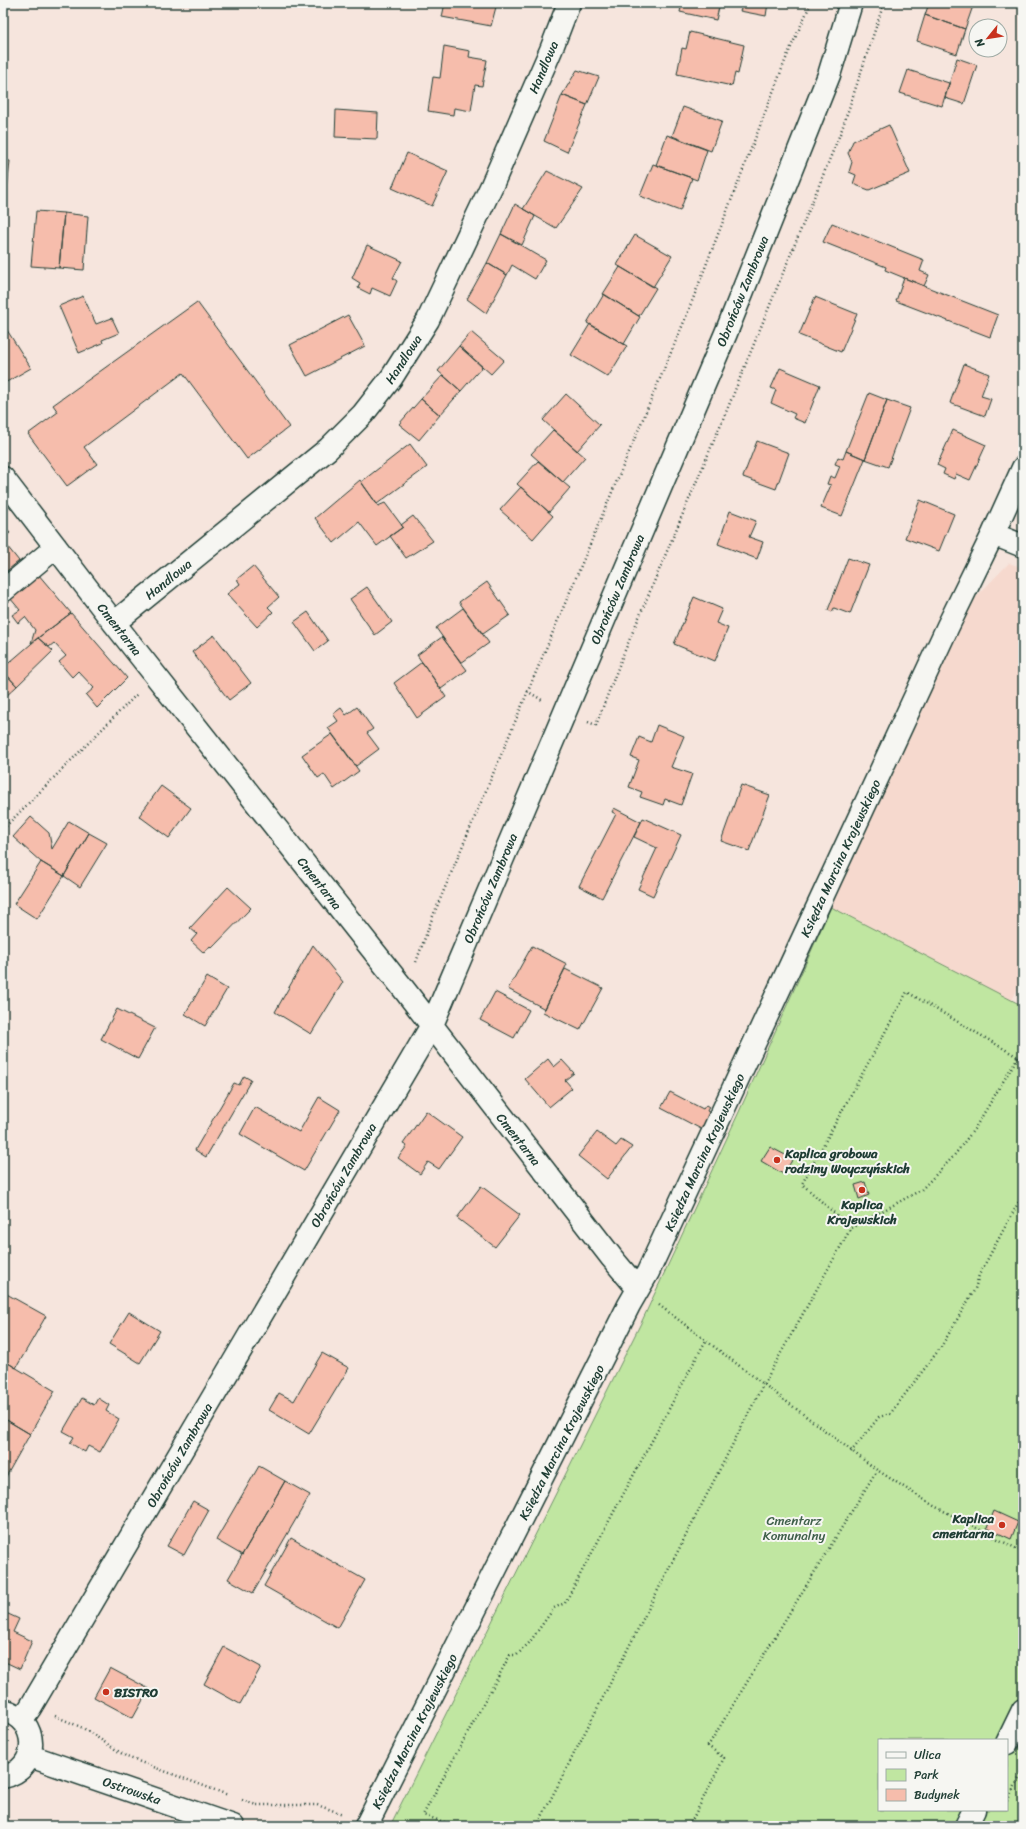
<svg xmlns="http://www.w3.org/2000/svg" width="1026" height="1829" font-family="Sriracha,sans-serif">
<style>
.built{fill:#f6d9ce}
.green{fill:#c0e6a1;stroke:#70926a;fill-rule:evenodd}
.building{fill:#f6bdac;stroke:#1f3d34}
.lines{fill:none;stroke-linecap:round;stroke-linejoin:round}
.minor-casing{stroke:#1f3d34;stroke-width:25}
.major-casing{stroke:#1f3d34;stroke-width:25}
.path{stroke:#1f3d34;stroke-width:2.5;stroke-dasharray:1 3;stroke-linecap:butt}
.minor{stroke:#f6f6f2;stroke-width:22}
.major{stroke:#f6f6f2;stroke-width:22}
.poi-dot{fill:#c8321e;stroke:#f6f6f2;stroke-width:1.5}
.labels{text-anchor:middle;stroke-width:4;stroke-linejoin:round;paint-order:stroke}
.street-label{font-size:13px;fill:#1f3d34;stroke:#f6f6f2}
.poi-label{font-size:13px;font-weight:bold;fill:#1f3d34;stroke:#f6f6f2;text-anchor:start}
.park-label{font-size:13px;fill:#3f5f4a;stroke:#f6f6f2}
</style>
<rect width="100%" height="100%" fill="#f6e5dd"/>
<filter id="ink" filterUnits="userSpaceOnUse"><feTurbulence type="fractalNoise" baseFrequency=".025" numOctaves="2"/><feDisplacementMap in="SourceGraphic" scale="8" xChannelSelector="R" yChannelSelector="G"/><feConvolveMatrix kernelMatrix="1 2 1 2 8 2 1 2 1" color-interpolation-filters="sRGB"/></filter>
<g filter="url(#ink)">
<path class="built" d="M 1009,563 L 1023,568 L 1023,976 L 1012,1001 L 831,907 L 899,730 L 948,626 Z"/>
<path class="green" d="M 831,907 L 1023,1006 L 1023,1826 L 398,1826 L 391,1824 L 642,1321 L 739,1112 ZM 879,1740 L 1007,1740 L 1007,1810 L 879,1810 Z"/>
<path class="building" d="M 445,3 L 497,3 L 491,26 L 442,17 Z
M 682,3 L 720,3 L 716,20 L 680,12 Z
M 722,3 L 768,3 L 766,16 L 740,11 L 742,7 Z
M 929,3 L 974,3 L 965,29 L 925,15 Z
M 925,15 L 965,29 L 957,54 L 917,41 Z
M 690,32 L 744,45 L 738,74 L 735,73 L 732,86 L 677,74 L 682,48 L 686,49 Z
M 444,46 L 470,51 L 469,57 L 487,60 L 482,86 L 475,85 L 471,111 L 454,108 L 453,115 L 428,111 L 433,77 L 440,78 Z
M 957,58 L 977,65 L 964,104 L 945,98 Z
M 577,70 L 599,77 L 587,105 L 562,95 Z
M 908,70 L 949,83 L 942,106 L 900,93 Z
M 562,95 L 587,105 L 567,152 L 544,141 Z
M 683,107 L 722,121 L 711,151 L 672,136 Z
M 336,110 L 378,113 L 377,139 L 335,137 Z
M 889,125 L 910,173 L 869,190 L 853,184 L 856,175 L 849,172 L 852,162 L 848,153 L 853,141 Z
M 667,135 L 707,150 L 697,180 L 656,165 Z
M 407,153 L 448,171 L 432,206 L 392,188 Z
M 3,160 L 10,161 L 7,190 L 3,190 Z
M 653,164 L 692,178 L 680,211 L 640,196 Z
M 547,171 L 583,189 L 556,228 L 523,209 Z
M 515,204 L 535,216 L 522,245 L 501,234 Z
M 36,211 L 64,213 L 59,268 L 31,266 Z
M 64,213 L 88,216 L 84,270 L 59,268 Z
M 832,223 L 924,260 L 920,271 L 929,275 L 924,286 L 885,270 L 886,267 L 823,242 Z
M 501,234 L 546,260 L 535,279 L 512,265 L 507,275 L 487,263 Z
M 635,235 L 672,256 L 653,287 L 617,265 Z
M 367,245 L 402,261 L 393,278 L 397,281 L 390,296 L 372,288 L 370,294 L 358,288 L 360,283 L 352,278 Z
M 487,263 L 507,275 L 486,313 L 467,299 Z
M 620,267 L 656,288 L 639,316 L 603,294 Z
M 904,278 L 998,315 L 990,337 L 896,301 Z
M 604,294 L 640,317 L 624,344 L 587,323 Z
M 83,296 L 96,324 L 112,318 L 119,333 L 102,340 L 103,343 L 79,353 L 59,306 Z
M 815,297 L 857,314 L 841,352 L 799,335 Z
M 197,302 L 289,427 L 247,459 L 183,373 L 84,447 L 97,464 L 67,486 L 28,434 L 58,412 L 53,405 Z
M 348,315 L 365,346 L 307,376 L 290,345 Z
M 590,324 L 627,346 L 608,377 L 571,355 Z
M 5,327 L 31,368 L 3,384 L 3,328 Z
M 471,332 L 504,360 L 491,374 L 459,346 Z
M 459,346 L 482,367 L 461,391 L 438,371 Z
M 964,364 L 989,374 L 981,396 L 991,399 L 985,416 L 950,403 Z
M 780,368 L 820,385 L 805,423 L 793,418 L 795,414 L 771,403 L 776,390 L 771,388 Z
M 443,375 L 461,391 L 440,415 L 421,399 Z
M 869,393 L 887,400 L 865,459 L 846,451 Z
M 566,394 L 600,425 L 577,451 L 543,420 Z
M 421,399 L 440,415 L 419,440 L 399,424 Z
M 887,400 L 910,408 L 888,467 L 865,459 Z
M 553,430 L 585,457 L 563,482 L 531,454 Z
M 953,430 L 986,445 L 970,480 L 956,474 L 954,479 L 943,474 L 945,469 L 937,465 Z
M 757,441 L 789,453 L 776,489 L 743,477 Z
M 410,444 L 427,467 L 377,504 L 361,482 Z
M 846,451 L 865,459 L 842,516 L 821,508 L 831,485 L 827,484 L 830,476 L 835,478 L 840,466 L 835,464 L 838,457 L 843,459 Z
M 538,461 L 570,488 L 549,512 L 517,484 Z
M 360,480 L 378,506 L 385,503 L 403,527 L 377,546 L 359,522 L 334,543 L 315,518 Z
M 521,487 L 553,516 L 533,539 L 500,510 Z
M 920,500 L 954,514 L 939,551 L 905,538 Z
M 730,511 L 756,521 L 749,537 L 763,542 L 757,559 L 718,544 Z
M 413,516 L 433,541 L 406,558 L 390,536 L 403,527 L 401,525 Z
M 3,525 L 10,533 L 3,538 Z
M 3,541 L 19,561 L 3,574 Z
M 848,558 L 869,565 L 850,614 L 834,608 L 832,612 L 828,610 Z
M 253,566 L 279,597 L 268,607 L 273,612 L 257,627 L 227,594 L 240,584 L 237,579 Z
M 38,574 L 71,613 L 31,643 L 35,630 L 25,617 L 18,623 L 12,615 L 20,610 L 10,598 Z
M 487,582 L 510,615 L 483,634 L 459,602 Z
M 367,587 L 392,622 L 375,635 L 350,599 Z
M 694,597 L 722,609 L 716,623 L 728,628 L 715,661 L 674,644 Z
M 463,608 L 489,643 L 461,663 L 436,628 Z
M 308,612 L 328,641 L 315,651 L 294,622 Z
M 71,613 L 127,678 L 97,708 L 86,695 L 94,688 L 78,671 L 72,677 L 59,662 L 66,656 L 54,643 L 49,647 L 38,638 Z
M 214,635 L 251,683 L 229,700 L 192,652 Z
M 442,637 L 467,670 L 441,689 L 417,655 Z
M 38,638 L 53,651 L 17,686 L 3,671 L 3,668 Z
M 422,662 L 446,697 L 417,718 L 394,683 Z
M 3,671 L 17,686 L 3,699 Z
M 357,707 L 373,729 L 367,733 L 379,749 L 356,766 L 328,728 L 338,721 L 333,714 L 341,708 L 346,715 Z
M 657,725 L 684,736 L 671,767 L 692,774 L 681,805 L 665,799 L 663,805 L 640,797 L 642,792 L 629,787 L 639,760 L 631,757 L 639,737 L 651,742 Z
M 332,734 L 359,771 L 334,789 L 324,774 L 318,778 L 302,755 Z
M 741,785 L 770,795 L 749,851 L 721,841 Z
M 161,786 L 191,808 L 169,838 L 139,816 Z
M 614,808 L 641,822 L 602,898 L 579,886 L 616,814 L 612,812 Z
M 31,817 L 49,833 L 52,849 L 69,821 L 89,833 L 64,876 L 41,862 L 13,837 Z
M 643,818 L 681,835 L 653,896 L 638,889 L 657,848 L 634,837 Z
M 89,833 L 107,843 L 80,887 L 64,876 Z
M 41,862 L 64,876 L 37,919 L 14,904 Z
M 228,887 L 251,908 L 212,948 L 210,946 L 204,953 L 191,941 L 197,934 L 190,928 Z
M 313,945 L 343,982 L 311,1034 L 275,1012 Z
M 532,946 L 567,964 L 545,1009 L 508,989 Z
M 565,969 L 603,988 L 580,1030 L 543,1012 Z
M 207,977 L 227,989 L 205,1026 L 185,1014 Z
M 495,992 L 529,1010 L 514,1038 L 480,1020 Z
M 117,1009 L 155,1028 L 138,1059 L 101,1039 Z
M 548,1059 L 554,1067 L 562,1060 L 574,1073 L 565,1080 L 572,1088 L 549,1107 L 525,1079 Z
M 244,1076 L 251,1080 L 206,1157 L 195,1150 L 234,1083 L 239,1085 Z
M 670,1092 L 703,1109 L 706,1105 L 709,1107 L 707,1111 L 712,1114 L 703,1130 L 661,1108 Z
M 319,1097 L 340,1110 L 304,1171 L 240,1134 L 255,1107 L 299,1132 Z
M 426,1111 L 462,1137 L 439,1169 L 428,1162 L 420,1174 L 398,1158 L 407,1146 L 403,1144 Z
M 597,1132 L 616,1146 L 621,1140 L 632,1147 L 607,1179 L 578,1156 Z
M 770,1147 L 793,1159 L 783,1174 L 761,1161 Z
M 865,1182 L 869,1195 L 859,1199 L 855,1185 Z
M 481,1186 L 520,1215 L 495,1247 L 457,1218 Z
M 3,1292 L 46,1316 L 16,1368 L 3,1360 Z
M 129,1312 L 160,1331 L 140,1363 L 109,1344 Z
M 322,1353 L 349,1368 L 309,1434 L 269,1410 L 279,1393 L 294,1401 Z
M 3,1360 L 55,1391 L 30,1434 L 3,1418 Z
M 82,1398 L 94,1405 L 98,1398 L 109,1405 L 106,1411 L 119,1419 L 100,1452 L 88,1446 L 85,1452 L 70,1443 L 74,1437 L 63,1431 Z
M 5,1419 L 30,1434 L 3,1482 L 3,1423 Z
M 259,1466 L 285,1481 L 242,1555 L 216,1540 Z
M 285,1481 L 310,1495 L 253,1593 L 228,1579 Z
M 193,1501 L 209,1510 L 184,1555 L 167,1546 Z
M 994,1511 L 1018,1522 L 1011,1539 L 987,1528 Z
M 291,1538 L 365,1580 L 338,1628 L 264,1586 Z
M 6,1613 L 19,1619 L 13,1632 L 32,1641 L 20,1669 L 3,1661 L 3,1620 Z
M 224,1647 L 261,1667 L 240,1704 L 204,1684 Z
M 110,1668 L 149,1689 L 133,1718 L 94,1697 Z"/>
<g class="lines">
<defs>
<path id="minor" d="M 3,478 L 114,623 L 406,992 L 612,1258 L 638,1289
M 993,534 L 1023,546
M 3,591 L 56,547
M 114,623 L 328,449 L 363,414 L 392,377 L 428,320 L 492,185 L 551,50 L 569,3
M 22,1719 L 30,1708 L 432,1025 L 726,333 L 829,75 L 851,3
M 1007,1743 L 1023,1710
M 366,1826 L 629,1305 L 648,1272 L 948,626 L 993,534 L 1023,468
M 966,1826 L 974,1810"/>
<path id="major" d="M 3,1710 C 40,1719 41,1769 3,1777
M 30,1756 L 233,1826"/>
</defs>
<use href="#minor" class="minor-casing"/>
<use href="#major" class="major-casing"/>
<path class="path" d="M 527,691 L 542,700
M 588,722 L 596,725 L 623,655 L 729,405 L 842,129 L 884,3
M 3,829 L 137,694
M 416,962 L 433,916 L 686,317 L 787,56 L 811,3
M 1018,1057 L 975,1128 L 953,1157 L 921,1190 L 851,1228 L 802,1184 L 907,992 L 1023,1060
M 659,1305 L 877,1470 L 934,1506 L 1023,1552
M 851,1452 L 879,1417 L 890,1414 L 941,1347 L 975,1289 L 979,1275 L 1023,1194
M 55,1716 L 83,1728 L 127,1757 L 228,1795
M 242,1800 L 256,1805 L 317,1805 L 343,1814
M 1007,1801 L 1023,1771
M 456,1826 L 423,1815 L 510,1655 L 517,1655 L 529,1643 L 554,1608 L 565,1603 L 706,1340
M 537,1826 L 763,1385 L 851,1228
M 689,1826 L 724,1758 L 708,1746 L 877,1470"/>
<use href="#minor" class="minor"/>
<use href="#major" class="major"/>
</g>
</g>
<g class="poi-dot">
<circle cx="777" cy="1160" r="4"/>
<circle cx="862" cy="1190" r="4"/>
<circle cx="1002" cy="1525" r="4"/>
<circle cx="106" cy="1692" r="4"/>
</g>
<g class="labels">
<g class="street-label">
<text transform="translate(543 67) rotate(-67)" y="5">Handlowa</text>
<text transform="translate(742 291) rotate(-68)" y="5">Obrońców Zambrowa</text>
<text transform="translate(403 359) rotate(-57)" y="5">Handlowa</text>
<text transform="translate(168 579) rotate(-39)" y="5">Handlowa</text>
<text transform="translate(617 589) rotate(-67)" y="5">Obrońców Zambrowa</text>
<text transform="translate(120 629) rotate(52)" y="5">Cmentarna</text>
<text transform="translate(840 858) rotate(-65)" y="5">Księdza Marcina Krajewskiego</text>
<text transform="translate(320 883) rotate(52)" y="5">Cmentarna</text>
<text transform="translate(490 888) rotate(-67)" y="5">Obrońców Zambrowa</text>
<text transform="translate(519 1139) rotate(52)" y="5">Cmentarna</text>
<text transform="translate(704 1152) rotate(-65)" y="5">Księdza Marcina Krajewskiego</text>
<text transform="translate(343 1175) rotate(-60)" y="5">Obrońców Zambrowa</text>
<text transform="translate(561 1442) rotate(-63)" y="5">Księdza Marcina Krajewskiego</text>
<text transform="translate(179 1455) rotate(-60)" y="5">Obrońców Zambrowa</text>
<text transform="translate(414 1731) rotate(-63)" y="5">Księdza Marcina Krajewskiego</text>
<text transform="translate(132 1790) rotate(19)" y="5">Ostrowska</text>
</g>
<g class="poi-label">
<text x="785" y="1158">Kaplica grobowa<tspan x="785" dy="15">rodziny Woyczyńskich</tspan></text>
<text x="862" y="1209" text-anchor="middle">Kaplica<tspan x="862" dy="15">Krajewskich</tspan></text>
<text x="994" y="1523" text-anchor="end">Kaplica<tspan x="994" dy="15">cmentarna</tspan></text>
<text x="114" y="1697">BISTRO</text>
</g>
<g class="park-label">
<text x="794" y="1525">Cmentarz<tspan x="794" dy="15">Komunalny</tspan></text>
</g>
</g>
<rect width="1026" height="1829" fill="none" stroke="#f6f6f2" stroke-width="16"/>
<rect x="8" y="8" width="1010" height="1813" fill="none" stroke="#1f3d34" stroke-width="1.5" filter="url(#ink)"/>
<rect x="878" y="1739" width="130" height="72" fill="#f6f6f2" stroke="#a0aca6"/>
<rect x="886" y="1752" width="20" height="6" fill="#f6f6f2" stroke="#a0aca6"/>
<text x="914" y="1759" font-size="12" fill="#1f3d34">Ulica</text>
<rect x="886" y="1769" width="20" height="12" fill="#c0e6a1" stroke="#a0aca6"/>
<text x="914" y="1779" font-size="12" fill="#1f3d34">Park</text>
<rect x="886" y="1789" width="20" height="12" fill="#f6bdac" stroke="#a0aca6"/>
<text x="914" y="1799" font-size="12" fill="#1f3d34">Budynek</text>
<g transform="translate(988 38) rotate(240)"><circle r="19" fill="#f6f6f2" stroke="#a0aca6"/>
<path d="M0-3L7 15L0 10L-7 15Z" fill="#c8321e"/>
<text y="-6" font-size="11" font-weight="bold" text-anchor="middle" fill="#1f3d34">N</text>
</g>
</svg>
